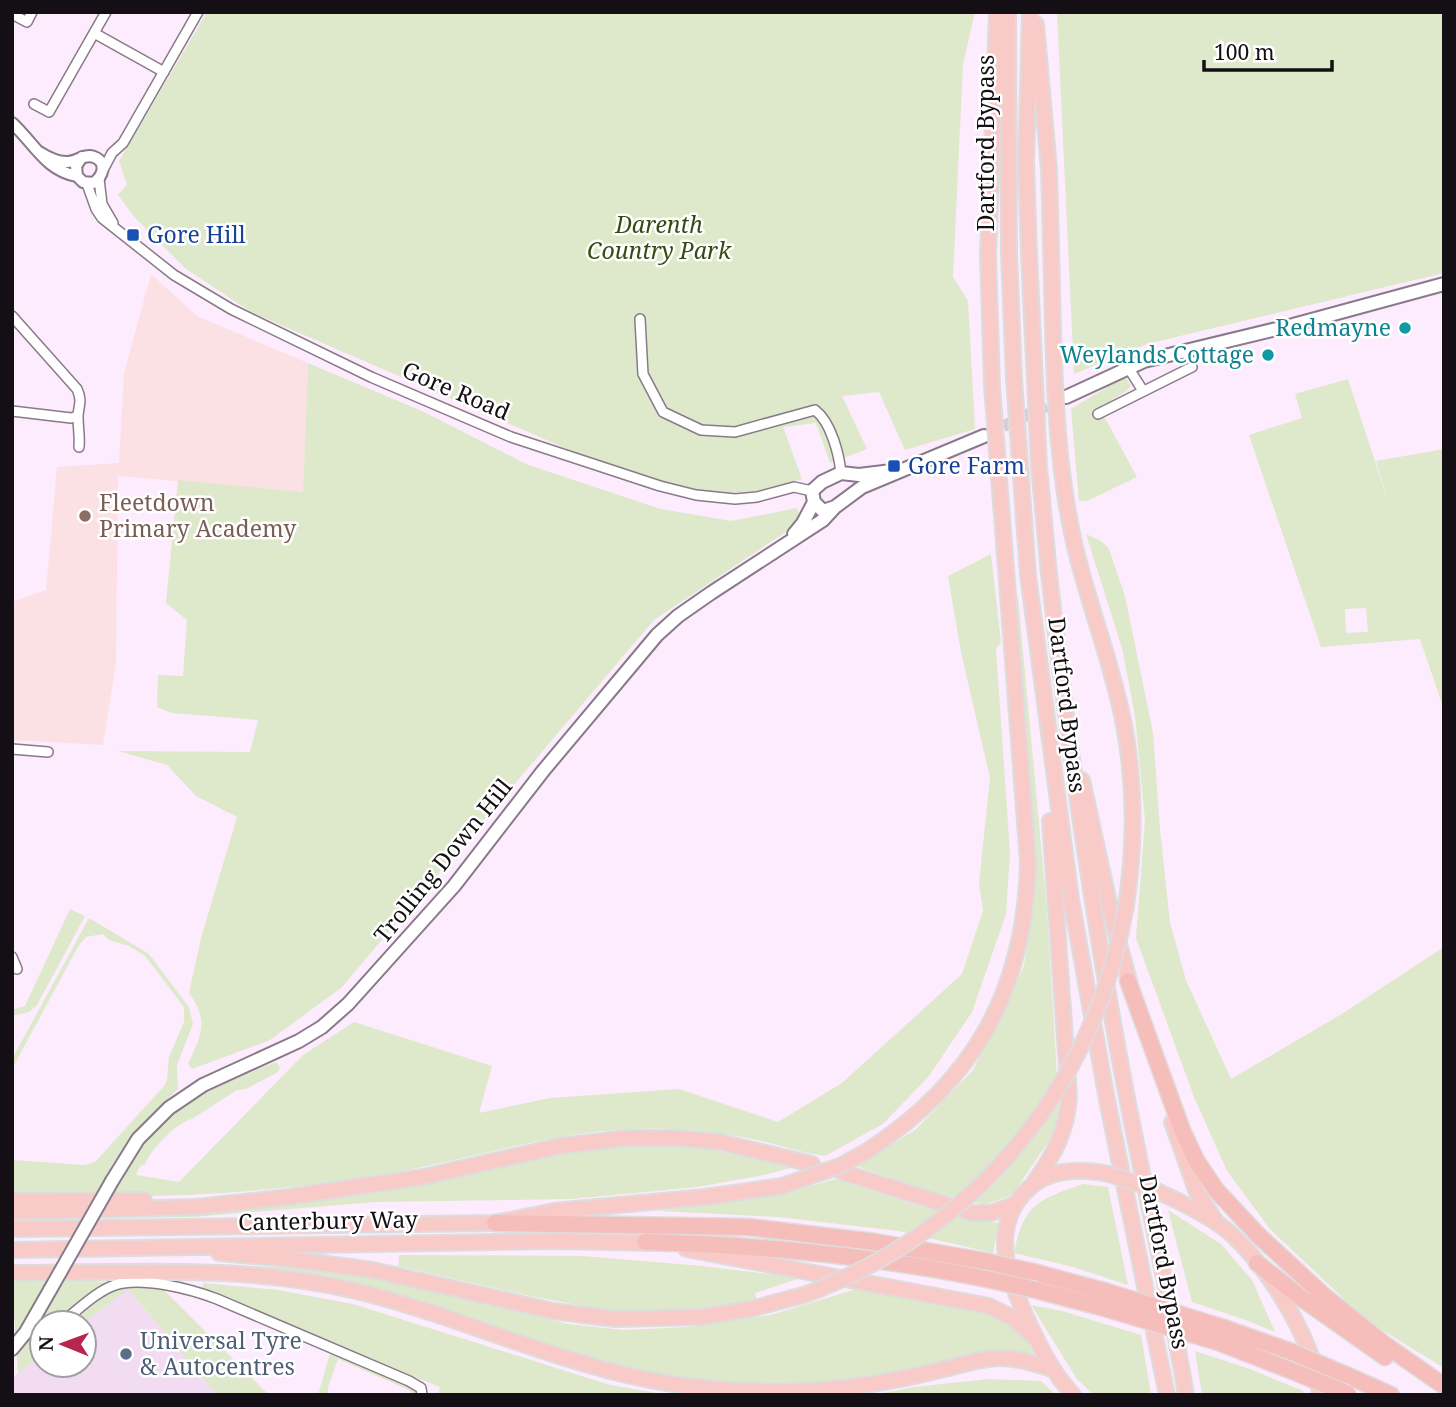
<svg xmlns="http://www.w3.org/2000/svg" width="1456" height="1407" font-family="'Noto Serif',serif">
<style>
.built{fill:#f1dcf1}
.education{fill:#fce1e4}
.green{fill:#dde9ca;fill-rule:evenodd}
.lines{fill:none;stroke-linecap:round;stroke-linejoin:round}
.secondary-tunnel{stroke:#dacbda;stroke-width:12;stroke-dasharray:12 6;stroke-linecap:butt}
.minor-casing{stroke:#897a89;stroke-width:12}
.tertiary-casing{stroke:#897a89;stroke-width:14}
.secondary-casing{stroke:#897a89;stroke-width:16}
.trunk-casing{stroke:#deddde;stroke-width:18}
.motorway-casing{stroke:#deddde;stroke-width:19}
.minor{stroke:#fff;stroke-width:9}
.tertiary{stroke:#fff;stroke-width:10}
.secondary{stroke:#fff;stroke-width:12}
.trunk{stroke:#f8cbc8;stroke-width:14}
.motorway{stroke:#f6bebb;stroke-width:16}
.secondary-bridge-casing{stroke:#897a89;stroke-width:16;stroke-linecap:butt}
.trunk-bridge-casing{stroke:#deddde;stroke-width:18;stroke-linecap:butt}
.motorway-bridge-casing{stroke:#deddde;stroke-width:19;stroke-linecap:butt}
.secondary-bridge{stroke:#fff;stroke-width:12}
.trunk-bridge{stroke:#f8cbc8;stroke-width:14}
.motorway-bridge{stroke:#f6bebb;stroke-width:16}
.transit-dot{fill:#1a4fb4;stroke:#fff;stroke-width:2.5}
.culture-dot{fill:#0f9aa8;stroke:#fff;stroke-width:2.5}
.education-dot{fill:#8d6e63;stroke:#fff;stroke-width:2.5}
.service-dot{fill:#5c6f8a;stroke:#fff;stroke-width:2.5}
.labels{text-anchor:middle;stroke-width:5;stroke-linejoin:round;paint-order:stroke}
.street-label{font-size:23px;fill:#140f14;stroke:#fff}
.park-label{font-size:23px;font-style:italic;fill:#384911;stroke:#fff}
.transit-label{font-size:23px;fill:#164399;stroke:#fff;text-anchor:start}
.culture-label{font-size:23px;fill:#0d838f;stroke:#fff;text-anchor:end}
.education-label{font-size:23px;fill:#785e54;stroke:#fff;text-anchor:start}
.service-label{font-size:23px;fill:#4e5e75;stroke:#fff;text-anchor:start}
</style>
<rect width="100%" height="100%" fill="#fdecfd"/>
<path class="built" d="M 126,1287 L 217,1395 L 12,1395 L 12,1378 L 42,1354 L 42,1365 L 84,1365 L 84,1323 L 81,1323 Z"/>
<path class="education" d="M 151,274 L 197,316 L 308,363 L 303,492 L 118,476 L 116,663 L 103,745 L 12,740 L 12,602 L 46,590 L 57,467 L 119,463 L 124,373 Z"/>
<path class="green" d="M 207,12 L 975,12 L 963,64 L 953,277 L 968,301 L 975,429 L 905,450 L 879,392 L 842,396 L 867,449 L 830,463 L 816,423 L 783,427 L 802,479 L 757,491 L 713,494 L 644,477 L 588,458 L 251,312 L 186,269 L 136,219 L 118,195 L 127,184 L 119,161 Z
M 1057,12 L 1444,12 L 1444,273 L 1147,344 L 1074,374 Z
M 308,363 L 424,412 L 526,464 L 661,509 L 731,521 L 797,508 L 802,521 L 654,620 L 341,988 L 270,1040 L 192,1069 L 188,1064 C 201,1034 210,1023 189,993 L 201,938 L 237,817 L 196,796 L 167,765 L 118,751 L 250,752 L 258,720 L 172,713 L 157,707 L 158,675 L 183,676 L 187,620 L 166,603 L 178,480 L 303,492 Z
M 1120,379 L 1127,379 L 1131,386 L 1125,392 L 1092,412 L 1097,420 L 1104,416 L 1137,477 L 1087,501 L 1079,501 L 1071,409 Z
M 1348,379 L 1390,507 L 1376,461 L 1444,449 L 1444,710 L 1420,639 L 1321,647 L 1249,435 L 1302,418 L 1295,394 ZM 1366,608 L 1368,632 L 1346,633 L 1345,609 Z
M 1086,534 L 1101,541 L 1109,549 L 1125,596 L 1153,733 L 1160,829 L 1170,923 L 1186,980 L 1231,1079 L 1340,1015 L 1444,947 L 1444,1368 L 1366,1320 L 1270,1229 L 1227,1171 L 1194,1097 L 1136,938 L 1145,820 L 1135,716 L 1122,648 Z
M 991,554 L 1001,642 L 996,649 L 1010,853 L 1006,914 L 972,1012 L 929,1076 L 883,1124 L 825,1156 C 801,1153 777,1144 753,1139 C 713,1131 672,1127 631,1129 C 555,1132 482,1156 407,1170 C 309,1188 210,1197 111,1196 C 123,1173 156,1121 177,1108 C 208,1090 242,1076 276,1062 L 280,1067 L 278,1072 L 246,1089 L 237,1090 L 192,1119 C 177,1122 151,1149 145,1164 L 140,1166 L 136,1175 L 179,1182 L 303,1055 L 354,1022 L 492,1066 L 479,1113 L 550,1098 L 679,1089 L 778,1122 L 842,1083 L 962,974 L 983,911 L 979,883 L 990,778 L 961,652 L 948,576 Z
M 1015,596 L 1018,597 L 1047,910 L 1059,1109 L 1053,1135 L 1012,1195 L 984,1205 L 919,1188 L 856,1166 L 915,1130 L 973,1070 L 1024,966 L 1033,890 L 1032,819 Z
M 70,909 L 85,916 L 37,1005 L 29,1012 L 12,1016 L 12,1010 L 25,1006 Z
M 89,918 L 149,954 L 189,1007 L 193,1024 L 177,1065 L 178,1089 L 138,1128 L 113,1163 L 97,1193 L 12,1192 L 12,1160 L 84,1165 L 95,1162 L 164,1086 L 167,1080 L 169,1057 L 184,1022 L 184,1007 L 145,956 L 129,946 L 109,940 L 103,934 L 86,937 L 79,945 L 12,1069 L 12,1059 Z
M 658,1144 L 695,1146 L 794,1167 L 764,1175 L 698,1187 L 572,1199 L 375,1202 L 193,1217 L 99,1218 L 102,1213 L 277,1206 L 369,1193 L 531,1158 L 589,1149 Z
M 835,1179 L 965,1220 L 999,1223 L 993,1253 L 899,1231 L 778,1217 L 658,1211 L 782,1194 Z
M 1083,1184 L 1108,1187 L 1128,1285 L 1073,1267 L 1014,1253 C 1023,1205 1039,1199 1083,1184 Z
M 1168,1210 L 1221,1244 L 1252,1280 L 1275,1332 L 1246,1320 L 1192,1302 Z
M 399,1255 L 583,1256 L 702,1266 L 800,1278 L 755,1293 L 757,1300 L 694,1312 L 609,1311 L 530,1296 L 398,1266 Z
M 246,1266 L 296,1267 L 333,1271 L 412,1285 L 568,1324 L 624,1330 L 689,1327 L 771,1315 L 860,1288 L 995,1315 L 1021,1330 L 1034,1354 L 993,1351 L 901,1373 L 807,1384 L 734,1384 L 683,1379 L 630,1370 L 309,1275 Z
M 92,1281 L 162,1288 L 269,1395 L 217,1395 L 128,1289 L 84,1323 L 42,1323 L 42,1355 L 18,1374 L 12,1282 Z
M 203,1283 L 278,1290 L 353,1304 L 610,1385 L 669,1395 L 438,1395 L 440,1387 L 379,1363 L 372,1358 L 341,1349 L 202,1290 Z
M 1031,1305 L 1062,1311 L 1141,1335 L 1151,1395 L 1094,1395 L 1077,1379 Z
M 331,1350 L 416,1389 L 419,1395 L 413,1395 L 409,1390 L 338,1359 L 328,1387 L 328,1395 L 318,1395 Z
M 1195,1351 L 1250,1369 L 1303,1391 L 1303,1395 L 1202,1395 Z
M 988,1379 L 1041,1381 L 1056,1395 L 873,1395 L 914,1387 Z"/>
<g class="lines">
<path class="secondary-tunnel" d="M 987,434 L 1063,398"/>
<defs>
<path id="minor" d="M 106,12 L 94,33 L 164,72
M 12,14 L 27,22 L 32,12
M 34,104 L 49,112 L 94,33
M 103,170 L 112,153 L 123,143 L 198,12
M 99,179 L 102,204 L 113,223
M 87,184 L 96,209 L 102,218 L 174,275 L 231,309 L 371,377 L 511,437 L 660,486 L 696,495 L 735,499 L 757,497 L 794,487 L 812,491
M 12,316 L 77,389 C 83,402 78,406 78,417 C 78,427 80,437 79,447
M 640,319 L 643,374 L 663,412 L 701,430 L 735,432 L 815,410 C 831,422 839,454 841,473
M 1128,367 L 1143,391
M 12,411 L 71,418 L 78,416
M 1098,414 L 1192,367
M 12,749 L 48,752
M 12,957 L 17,969
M 33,1321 L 42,1327
M 61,1323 C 77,1311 95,1292 115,1285 C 141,1276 191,1289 217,1299 L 409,1381 L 421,1388 L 422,1395"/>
<path id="tertiary" d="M 12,123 C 34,143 46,171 77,176
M 39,152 C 47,157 56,162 66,162 C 76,163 84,153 94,157 C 108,162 103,177 93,183 L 83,182 L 77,176 L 76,166 L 82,157"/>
<path id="secondary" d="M 1066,397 L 1144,361 L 1293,325 L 1444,284
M 900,470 L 859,475 L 841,473 L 822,482 L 812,491 L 814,502 L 823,511 L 835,507 L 862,487 L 984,436
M 794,534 L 803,523 L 814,502
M 112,1181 L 138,1139 L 169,1108 L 203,1085 L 299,1041 L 322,1027 L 348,1004 L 454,886 L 543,771 L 657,635 L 678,616 L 711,593 L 823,520 L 835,507
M 12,1349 L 26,1332 L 50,1290"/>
<path id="trunk" d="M 1008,12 L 1009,254
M 1036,24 L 1049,169 L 1051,245
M 1029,254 L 1026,163 L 1030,12
M 988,255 L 997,12
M 1081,570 C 1095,622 1114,672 1124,725 C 1135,784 1135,847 1126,906
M 1049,574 C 1069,751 1094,928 1128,1103 C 1147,1201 1170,1297 1186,1395
M 1028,575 L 1071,899 L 1107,1100 L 1167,1395
M 1082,780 L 1113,921 L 1132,992
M 1172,1122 L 1196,1190 L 1217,1223
M 867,1151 C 975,1081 1025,990 1028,862 L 1007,582
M 842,1172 L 973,1213 L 991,1213 L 1013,1205
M 1035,1181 C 1054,1155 1067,1130 1069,1097 L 1050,821
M 1174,1199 C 1188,1206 1204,1214 1217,1223 C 1260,1251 1317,1343 1320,1395
M 12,1201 L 144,1200
M 12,1212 L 197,1207 L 288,1197 L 423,1177 L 560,1146 L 627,1138 L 679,1138 L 720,1142 L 812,1164
M 12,1229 L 495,1223 L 554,1211 L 705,1197 L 782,1186
M 686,1249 L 989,1306 L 1013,1318 L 1035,1338
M 12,1250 L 559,1241 L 655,1243
M 219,1253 L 290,1259 L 373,1270 L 553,1311 L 615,1319 L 701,1317 L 751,1309 L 807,1294
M 12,1273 C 126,1273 240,1264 352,1290 C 471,1318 581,1377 705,1388 C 758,1393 812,1393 865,1385 C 893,1381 921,1375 948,1368 C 965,1364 983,1358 1000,1358 C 1018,1358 1035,1364 1052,1369
M 1073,1395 C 1052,1372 1039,1345 1026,1317 C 1008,1277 990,1229 1025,1192 C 1047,1168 1079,1168 1109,1174"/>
<path id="motorway" d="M 1128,981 L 1182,1130 L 1196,1160 L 1216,1190 L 1259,1236 L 1323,1295 L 1384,1344 L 1444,1386
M 495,1223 L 748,1227 L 875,1242 L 984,1261
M 645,1242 C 760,1245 874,1256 987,1279
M 1257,1263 L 1304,1300 L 1385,1357
M 1033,1272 L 1104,1291
M 1036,1290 L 1101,1307
M 1224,1328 L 1292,1352
M 1218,1342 L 1295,1372
M 1346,1375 L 1391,1395"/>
</defs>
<use href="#minor" class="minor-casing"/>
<use href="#tertiary" class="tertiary-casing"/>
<use href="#secondary" class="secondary-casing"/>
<use href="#trunk" class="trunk-casing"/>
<use href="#motorway" class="motorway-casing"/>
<use href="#minor" class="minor"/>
<use href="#tertiary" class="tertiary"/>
<use href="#secondary" class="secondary"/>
<use href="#trunk" class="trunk"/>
<use href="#motorway" class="motorway"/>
<defs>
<path id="secondary-bridge" d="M 50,1290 L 112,1181"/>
<path id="trunk-bridge" d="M 1051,245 C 1054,352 1052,467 1081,570
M 1009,254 L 1014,379 L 1028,575
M 1029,254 L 1039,467 L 1049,574
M 988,255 L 992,386 L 1007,582
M 1109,1174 L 1151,1188 L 1174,1199
M 782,1186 L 840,1166 L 867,1151
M 807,1294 C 979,1228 1094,1087 1126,906"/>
<path id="motorway-bridge" d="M 984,1261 L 1033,1272
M 987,1279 L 1036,1290
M 1104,1291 L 1224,1328
M 1101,1307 L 1218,1342
M 1292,1352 L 1346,1375
M 1295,1372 L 1348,1394"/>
</defs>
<use href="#secondary-bridge" class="secondary-bridge-casing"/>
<use href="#trunk-bridge" class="trunk-bridge-casing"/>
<use href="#motorway-bridge" class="motorway-bridge-casing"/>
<use href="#secondary-bridge" class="secondary-bridge"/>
<use href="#trunk-bridge" class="trunk-bridge"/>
<use href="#motorway-bridge" class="motorway-bridge"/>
</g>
<g class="transit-dot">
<rect x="126" y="228" width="14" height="14" rx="3.5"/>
<rect x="887" y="459" width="14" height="14" rx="3.5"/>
</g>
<g class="culture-dot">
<circle cx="1405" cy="328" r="7"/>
<circle cx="1268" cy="355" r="7"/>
</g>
<circle class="education-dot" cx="85" cy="516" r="7"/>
<circle class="service-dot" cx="126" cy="1354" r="7"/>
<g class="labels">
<g class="street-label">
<text transform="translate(986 143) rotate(-90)" y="8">Dartford Bypass</text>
<text transform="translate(456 391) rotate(23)" y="8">Gore Road</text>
<text transform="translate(1067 705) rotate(83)" y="8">Dartford Bypass</text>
<text transform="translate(443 861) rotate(-51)" y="8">Trolling Down Hill</text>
<text transform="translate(328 1221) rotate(-1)" y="8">Canterbury Way</text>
<text transform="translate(1164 1262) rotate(79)" y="8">Dartford Bypass</text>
</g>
<g class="park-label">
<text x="659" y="233">Darenth<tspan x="659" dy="26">Country Park</tspan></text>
</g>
<g class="transit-label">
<text x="147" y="243">Gore Hill</text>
<text x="908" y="474">Gore Farm</text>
</g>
<g class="culture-label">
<text x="1391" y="336">Redmayne</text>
<text x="1254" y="363">Weylands Cottage</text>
</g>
<g class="education-label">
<text x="99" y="511">Fleetdown<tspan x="99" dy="26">Primary Academy</tspan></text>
</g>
<g class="service-label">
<text x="140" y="1349">Universal Tyre<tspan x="140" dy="26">&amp; Autocentres</tspan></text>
</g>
</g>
<rect width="1456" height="1407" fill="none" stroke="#140f14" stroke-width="28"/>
<g transform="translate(63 1344) rotate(271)"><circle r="33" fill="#ffffff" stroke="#a19fa1" stroke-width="2"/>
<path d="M0-5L12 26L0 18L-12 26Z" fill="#b72651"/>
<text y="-10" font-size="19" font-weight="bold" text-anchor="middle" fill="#140f14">N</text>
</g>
<path d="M1204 60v10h128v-10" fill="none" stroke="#140f14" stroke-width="3.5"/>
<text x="1214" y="60" font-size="21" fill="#140f14" stroke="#ffffff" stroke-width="5" paint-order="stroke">100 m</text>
</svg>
